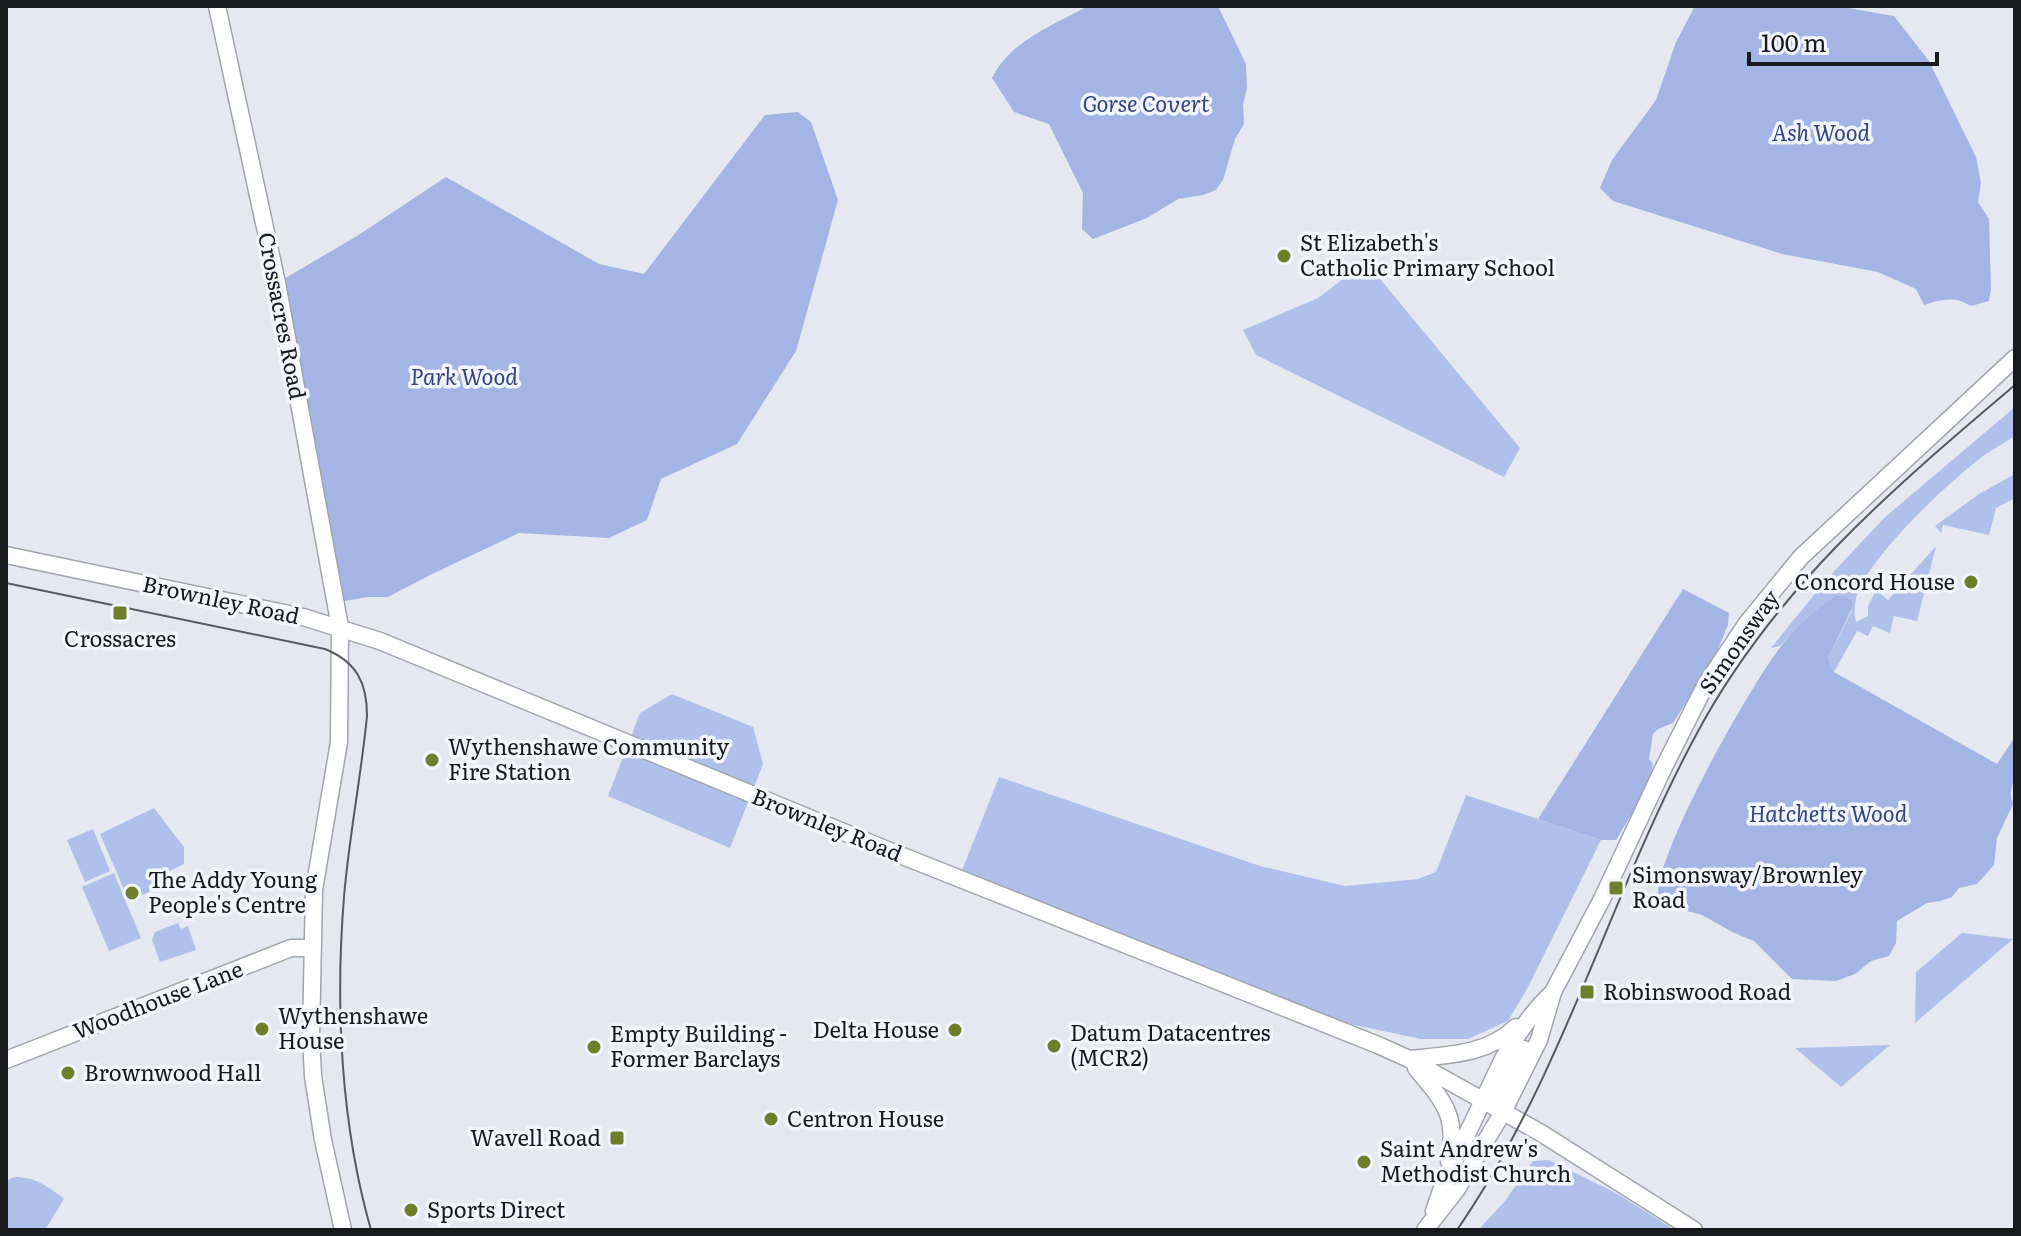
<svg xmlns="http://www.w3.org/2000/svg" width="2021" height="1236" font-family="Literata,serif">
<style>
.green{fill:#afc0ea}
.forest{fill:#a3b5e4}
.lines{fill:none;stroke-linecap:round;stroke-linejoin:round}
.secondary-casing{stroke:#a2a5ad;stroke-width:19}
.secondary{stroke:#fff;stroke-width:16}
.tram{stroke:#595a5f;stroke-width:2}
.poi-dot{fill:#707e2c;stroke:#f2f5fd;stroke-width:3}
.labels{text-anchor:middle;stroke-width:7;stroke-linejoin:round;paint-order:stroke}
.park-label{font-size:22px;font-style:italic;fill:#32457f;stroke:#f2f5fd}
.poi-label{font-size:22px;fill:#18191c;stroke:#f2f5fd;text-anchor:start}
.street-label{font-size:22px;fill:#18191c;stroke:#f2f5fd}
</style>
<rect width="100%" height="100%" fill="#e5e8f0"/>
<path class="green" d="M 1366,262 L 1520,448 L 1504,477 L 1256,355 L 1243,330 L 1318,298 Z
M 2015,407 L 2015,436 C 2003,444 1989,451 1978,460 C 1939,491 1885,543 1860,586 C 1855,597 1853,611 1856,622 L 1868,616 L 1868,606 L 1876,590 L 1888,600 L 1936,546 L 1917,621 L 1894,616 L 1890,633 L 1873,626 L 1868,636 L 1857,631 L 1834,672 L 1828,658 L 1852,610 L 1808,617 L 1780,646 L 1771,648 L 1826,580 L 1884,518 Z
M 2015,474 L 2015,498 L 1996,508 L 1989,535 L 1943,525 L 1941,533 L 1935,526 L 1979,494 Z
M 672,694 L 753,727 L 763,764 L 730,848 L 608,796 L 640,713 Z
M 999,777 L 1260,866 L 1345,886 L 1418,879 L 1436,872 L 1466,795 L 1601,840 L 1527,989 L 1508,1021 L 1468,1039 L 1421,1039 L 1345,1023 L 959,878 Z
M 154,808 L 184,847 L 184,864 L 157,877 L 160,887 L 129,901 L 100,834 Z
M 93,829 L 110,871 L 85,882 L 67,840 Z
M 114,873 L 141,938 L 109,951 L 82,887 Z
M 178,923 L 181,929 L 188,926 L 196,950 L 160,962 L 152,940 L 155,932 Z
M 1962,933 L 2013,939 L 1915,1023 L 1916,972 Z
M 1890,1045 L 1841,1087 L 1795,1048 Z
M 1549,1160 L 1616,1193 L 1675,1230 L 1478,1230 L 1505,1201 L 1533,1161 Z
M 14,1177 C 35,1177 48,1186 64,1199 L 45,1230 L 6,1230 L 6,1181 Z"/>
<path class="forest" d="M 1088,6 L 1218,6 L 1246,64 L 1247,89 L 1243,104 L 1244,124 L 1235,139 L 1223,180 L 1216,190 L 1203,195 L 1178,199 L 1147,218 L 1093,239 L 1082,229 L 1083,193 L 1049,124 L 1014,112 L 992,78 C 1010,41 1054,25 1088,6 Z
M 1695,6 L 1837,6 L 1894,16 L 1929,61 L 1976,157 L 1981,183 L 1978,202 L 1989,219 L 1991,289 L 1989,301 L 1971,306 C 1955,296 1942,299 1924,305 L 1916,289 L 1878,272 L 1782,254 L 1613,201 L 1600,188 L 1612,160 L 1656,100 L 1676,42 Z
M 798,112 L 811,122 L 838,200 L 796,351 L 737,444 L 661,479 L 647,520 L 609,538 L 519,533 L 430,575 L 388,597 L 367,597 L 340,602 L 277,283 L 357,236 L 446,177 L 599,264 L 644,274 L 765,115 Z
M 1683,589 L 1729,613 L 1728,625 L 1714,659 L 1673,723 L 1658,729 L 1653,734 L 1649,759 L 1653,764 L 1651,776 L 1636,807 L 1616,840 L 1601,840 L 1538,819 Z
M 1836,596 L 1843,596 L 1851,600 L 1853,606 L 1828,658 L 1834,672 L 1997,764 L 2015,737 C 2015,748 2016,760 2015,772 C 2014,785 2008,790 2013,804 L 1997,838 L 1994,865 L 1977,884 L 1959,888 L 1952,897 L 1940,901 L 1927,903 L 1897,921 L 1896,943 L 1889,956 L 1871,961 L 1855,974 L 1836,981 L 1792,979 L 1754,941 L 1734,933 L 1702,915 L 1687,911 L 1672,898 L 1658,896 C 1656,852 1751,684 1782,645 C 1797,626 1815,609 1836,596 Z"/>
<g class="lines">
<defs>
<path id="secondary" d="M 217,6 L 277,283 L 340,627 L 339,742 L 314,890 L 311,1037 L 313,1076 L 323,1140 L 343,1230
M 6,555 L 303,617 L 380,641 L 875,845 L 1378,1045 L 1409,1059 L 1541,1133 L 1694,1230
M 1409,1059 C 1447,1055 1487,1055 1516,1027
M 6,1060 L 291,948 L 311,948
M 1416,1068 C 1444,1102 1458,1115 1449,1161
M 1484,1101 L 1492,1101 L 1499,1096 L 1524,1049
M 1434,1211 L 1444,1182 L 1503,1059 C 1516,1036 1531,1013 1551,994
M 1425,1230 L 1457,1189 L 1503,1112 L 1539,1040 L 1553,992 L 1602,899 L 1663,769 L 1706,684 L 1747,623 L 1801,557 L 2015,358"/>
</defs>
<use href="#secondary" class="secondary-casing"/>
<use href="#secondary" class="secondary"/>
<path class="tram" d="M 6,583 L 325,649 C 357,662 367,683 367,716 C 361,777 349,837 344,897 C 335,1007 341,1125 371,1230
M 1457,1230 C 1562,1078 1609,897 1696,735 C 1774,589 1891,490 2015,385"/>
</g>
<g class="poi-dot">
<circle cx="1284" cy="256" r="8"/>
<circle cx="1971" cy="582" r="8"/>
<rect x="112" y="605" width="16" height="16" rx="4"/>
<circle cx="432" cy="760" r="8"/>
<rect x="1608" y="880" width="16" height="16" rx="4"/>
<circle cx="132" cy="893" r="8"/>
<rect x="1579" y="984" width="16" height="16" rx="4"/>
<circle cx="262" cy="1029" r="8"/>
<circle cx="955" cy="1030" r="8"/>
<circle cx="1054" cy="1046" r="8"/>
<circle cx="594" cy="1047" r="8"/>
<circle cx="68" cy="1073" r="8"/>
<circle cx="771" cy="1119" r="8"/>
<rect x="609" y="1130" width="16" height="16" rx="4"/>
<circle cx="1364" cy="1162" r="8"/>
<circle cx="411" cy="1210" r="8"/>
</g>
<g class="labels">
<g class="park-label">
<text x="1146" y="112">Gorse Covert</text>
<text x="1821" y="141">Ash Wood</text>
<text x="464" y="385">Park Wood</text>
<text x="1828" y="822">Hatchetts Wood</text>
</g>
<g class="poi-label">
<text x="1300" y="251">St Elizabeth's<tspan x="1300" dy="25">Catholic Primary School</tspan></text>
<text x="1955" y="590" text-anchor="end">Concord House</text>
<text x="120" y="647" text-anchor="middle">Crossacres</text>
<text x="448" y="755">Wythenshawe Community<tspan x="448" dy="25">Fire Station</tspan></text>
<text x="1632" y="883">Simonsway/Brownley<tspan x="1632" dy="25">Road</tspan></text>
<text x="148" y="888">The Addy Young<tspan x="148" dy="25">People's Centre</tspan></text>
<text x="1603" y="1000">Robinswood Road</text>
<text x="278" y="1024">Wythenshawe<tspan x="278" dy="25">House</tspan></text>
<text x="939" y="1038" text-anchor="end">Delta House</text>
<text x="1070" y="1041">Datum Datacentres<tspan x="1070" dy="25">(MCR2)</tspan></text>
<text x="610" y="1042">Empty Building -<tspan x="610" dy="25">Former Barclays</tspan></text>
<text x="84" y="1081">Brownwood Hall</text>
<text x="787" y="1127">Centron House</text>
<text x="601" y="1146" text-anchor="end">Wavell Road</text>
<text x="1380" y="1157">Saint Andrew's<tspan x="1380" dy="25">Methodist Church</tspan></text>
<text x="427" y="1218">Sports Direct</text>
</g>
<g class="street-label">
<text transform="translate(282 316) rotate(79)" y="8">Crossacres Road</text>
<text transform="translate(221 600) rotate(12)" y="8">Brownley Road</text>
<text transform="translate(1739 642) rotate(-55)" y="8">Simonsway</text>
<text transform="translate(827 825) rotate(22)" y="8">Brownley Road</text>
<text transform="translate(158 1000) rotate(-21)" y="8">Woodhouse Lane</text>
</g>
</g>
<rect width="2021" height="1236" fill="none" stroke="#18191c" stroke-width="16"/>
<path d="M1749 52v12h188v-12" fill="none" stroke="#18191c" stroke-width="4"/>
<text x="1761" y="52" font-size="24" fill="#18191c" stroke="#f2f5fd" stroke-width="6" paint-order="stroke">100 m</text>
</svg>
